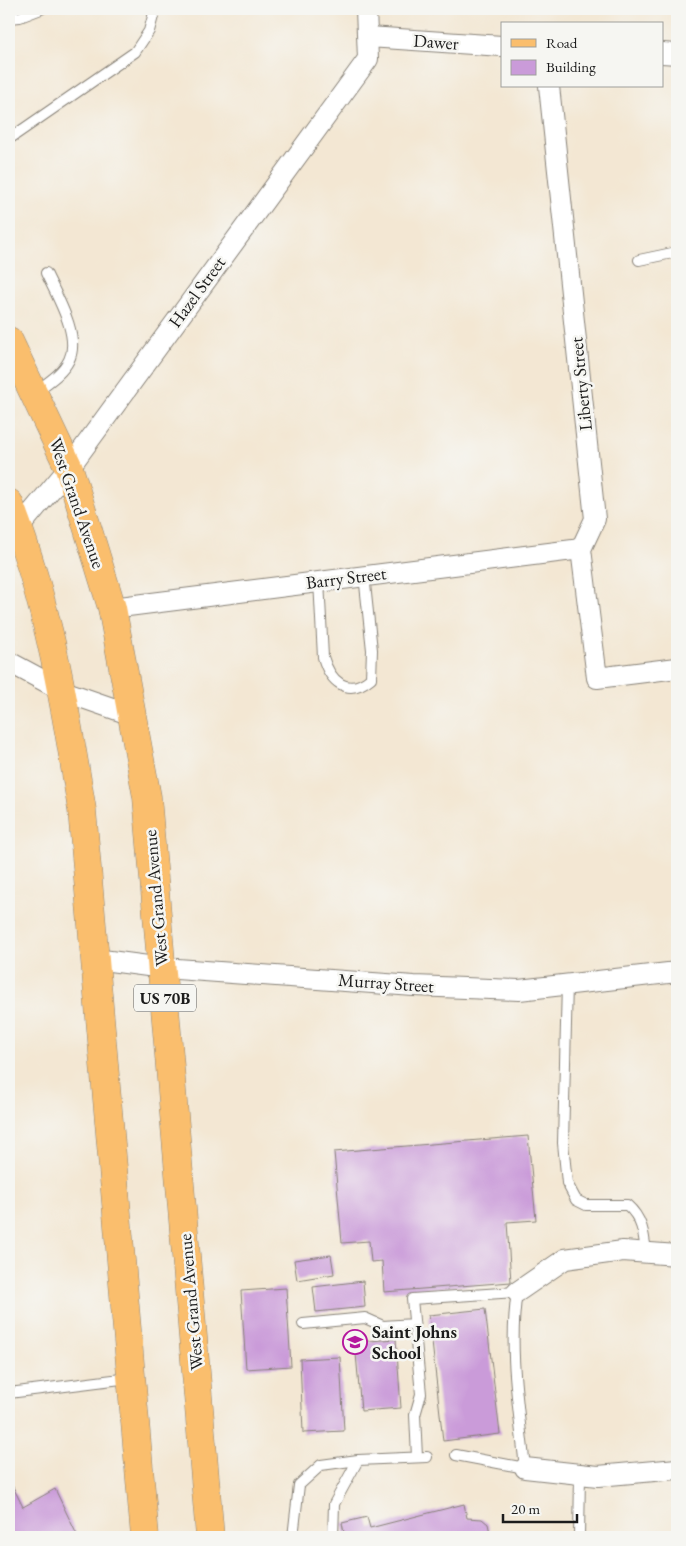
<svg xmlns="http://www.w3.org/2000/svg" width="686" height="1546" font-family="'EB Garamond',serif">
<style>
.building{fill:#ca9bd9}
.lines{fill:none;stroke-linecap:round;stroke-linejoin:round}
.service-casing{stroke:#888278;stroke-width:12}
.minor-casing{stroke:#888278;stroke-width:22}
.primary-casing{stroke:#888278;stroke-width:29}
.service{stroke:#fff;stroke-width:10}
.minor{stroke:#fff;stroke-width:20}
.primary{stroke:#fabe6d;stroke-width:28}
.labels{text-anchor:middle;stroke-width:5;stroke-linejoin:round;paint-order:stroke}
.shield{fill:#f6f6f2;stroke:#5d5d5c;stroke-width:1}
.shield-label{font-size:16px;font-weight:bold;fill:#1c1c1c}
.street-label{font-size:18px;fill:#1c1c1c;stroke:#f6f6f2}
.poi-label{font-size:18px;font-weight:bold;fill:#1c1c1c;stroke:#f6f6f2;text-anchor:start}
</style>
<rect width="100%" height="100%" fill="#f6f6f2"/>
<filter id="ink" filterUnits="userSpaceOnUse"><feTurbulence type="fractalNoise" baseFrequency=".02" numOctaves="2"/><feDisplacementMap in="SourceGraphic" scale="10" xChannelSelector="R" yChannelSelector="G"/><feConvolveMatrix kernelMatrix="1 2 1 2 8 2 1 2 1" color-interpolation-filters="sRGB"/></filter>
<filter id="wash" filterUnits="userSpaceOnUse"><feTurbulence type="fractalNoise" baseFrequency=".0096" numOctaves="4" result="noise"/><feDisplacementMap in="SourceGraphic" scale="20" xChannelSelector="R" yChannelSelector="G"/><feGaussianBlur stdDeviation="1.12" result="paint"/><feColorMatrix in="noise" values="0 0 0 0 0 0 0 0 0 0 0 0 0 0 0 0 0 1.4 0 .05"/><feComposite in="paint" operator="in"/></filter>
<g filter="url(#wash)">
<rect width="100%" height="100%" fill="#f3e7d3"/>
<g id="blocks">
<path class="building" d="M 528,1136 L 536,1220 L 507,1222 L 511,1282 L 384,1292 L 382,1261 L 371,1262 L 369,1241 L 342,1243 L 334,1152 Z
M 331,1255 L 334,1274 L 297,1280 L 294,1260 Z
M 363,1281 L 365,1307 L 316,1312 L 313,1287 Z
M 286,1288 L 291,1366 L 246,1369 L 241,1291 Z
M 485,1309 L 500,1434 L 443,1441 L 429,1315 Z
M 396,1339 L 401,1408 L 361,1411 L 355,1342 Z
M 340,1357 L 344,1431 L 303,1433 L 300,1359 Z
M 9,1479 L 23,1507 L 55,1489 L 78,1537 L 9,1537 Z
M 464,1504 L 467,1518 L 482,1519 L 488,1524 L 491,1537 L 345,1537 L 342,1523 L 367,1517 L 370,1528 Z"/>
</g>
</g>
<g filter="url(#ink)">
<use href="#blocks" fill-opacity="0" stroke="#888278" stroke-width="1"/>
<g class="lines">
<defs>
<path id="service" d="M 9,18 L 20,17 L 41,9
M 9,139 L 135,52 L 149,31 L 155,9
M 639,260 L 677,252
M 35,392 C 47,383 62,374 69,360 C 81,336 56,295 46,273
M 319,581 L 323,657 C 330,681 347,698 371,678 L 372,650 L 364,575
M 567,984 L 563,1143 L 567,1183 L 576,1200 L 586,1205 L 627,1205 C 642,1218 644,1233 646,1253
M 303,1324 L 365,1318 L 383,1326 L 414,1324
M 9,1393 L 129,1378
M 417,1457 L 415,1415 L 421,1394 L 412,1299 L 517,1292 C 508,1351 519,1409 525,1468 L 456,1455
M 293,1537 L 299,1485 L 321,1465 L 358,1460 L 427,1457
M 333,1537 L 334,1504 L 358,1460
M 579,1537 L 580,1474"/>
<path id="minor" d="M 369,37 L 502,46
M 662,53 L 677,54
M 549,86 L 595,519 L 581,549 L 597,678 L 677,668
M 12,536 L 69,468 L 368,59 L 366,9
M 112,608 L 581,549
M 9,662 L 63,691 L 132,715
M 95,959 L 163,968 L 414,986 L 519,990 L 677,972
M 517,1292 L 565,1259 L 623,1251 L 677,1255
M 525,1468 L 598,1476 L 677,1469"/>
<path id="primary" d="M 9,341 L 69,468 L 112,608 L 147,797 L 210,1537
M 9,503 C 48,602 65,705 82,810 L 145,1537"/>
</defs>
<use href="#service" class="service-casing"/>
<use href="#minor" class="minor-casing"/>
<use href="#primary" class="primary-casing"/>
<use href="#service" class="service"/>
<use href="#minor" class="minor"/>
<use href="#primary" class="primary"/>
</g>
</g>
<defs>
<symbol id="school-ring" viewBox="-11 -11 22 22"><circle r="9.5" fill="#f6f6f2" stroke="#b5179e" stroke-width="1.5"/><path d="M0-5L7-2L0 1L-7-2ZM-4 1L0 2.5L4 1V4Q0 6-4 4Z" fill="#b5179e"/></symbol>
</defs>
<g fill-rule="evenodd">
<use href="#school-ring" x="341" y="1328" width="28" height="28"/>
</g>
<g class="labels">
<rect class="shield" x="134" y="984.5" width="62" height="27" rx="4"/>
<g class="shield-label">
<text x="165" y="1004">US 70B</text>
</g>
<g class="street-label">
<text transform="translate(436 42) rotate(4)" y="6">Dawer</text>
<text transform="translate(197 292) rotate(-54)" y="6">Hazel Street</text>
<text transform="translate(581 384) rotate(-96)" y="6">Liberty Street</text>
<text transform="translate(77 503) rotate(71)" y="6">West Grand Avenue</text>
<text transform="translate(346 578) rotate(-7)" y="6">Barry Street</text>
<text transform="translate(156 898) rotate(-95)" y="6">West Grand Avenue</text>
<text transform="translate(386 983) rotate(4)" y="6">Murray Street</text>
<text transform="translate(191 1302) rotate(-95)" y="6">West Grand Avenue</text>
</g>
<g class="poi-label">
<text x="372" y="1338">Saint Johns<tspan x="372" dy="21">School</tspan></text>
</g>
</g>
<rect width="686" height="1546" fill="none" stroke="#f6f6f2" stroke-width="30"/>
<rect x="501" y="22" width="162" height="65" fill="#f6f6f2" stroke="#9f9f9c"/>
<rect x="511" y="39" width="25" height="8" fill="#fabe6d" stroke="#9f9f9c"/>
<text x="546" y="48" font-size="15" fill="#1c1c1c">Road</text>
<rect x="511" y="60" width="25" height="15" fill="#ca9bd9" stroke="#9f9f9c"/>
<text x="546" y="72" font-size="15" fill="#1c1c1c">Building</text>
<path d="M503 1514v8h74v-8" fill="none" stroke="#1c1c1c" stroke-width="2.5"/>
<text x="511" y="1514" font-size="15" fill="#1c1c1c" stroke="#f6f6f2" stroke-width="4" paint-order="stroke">20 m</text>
</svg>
